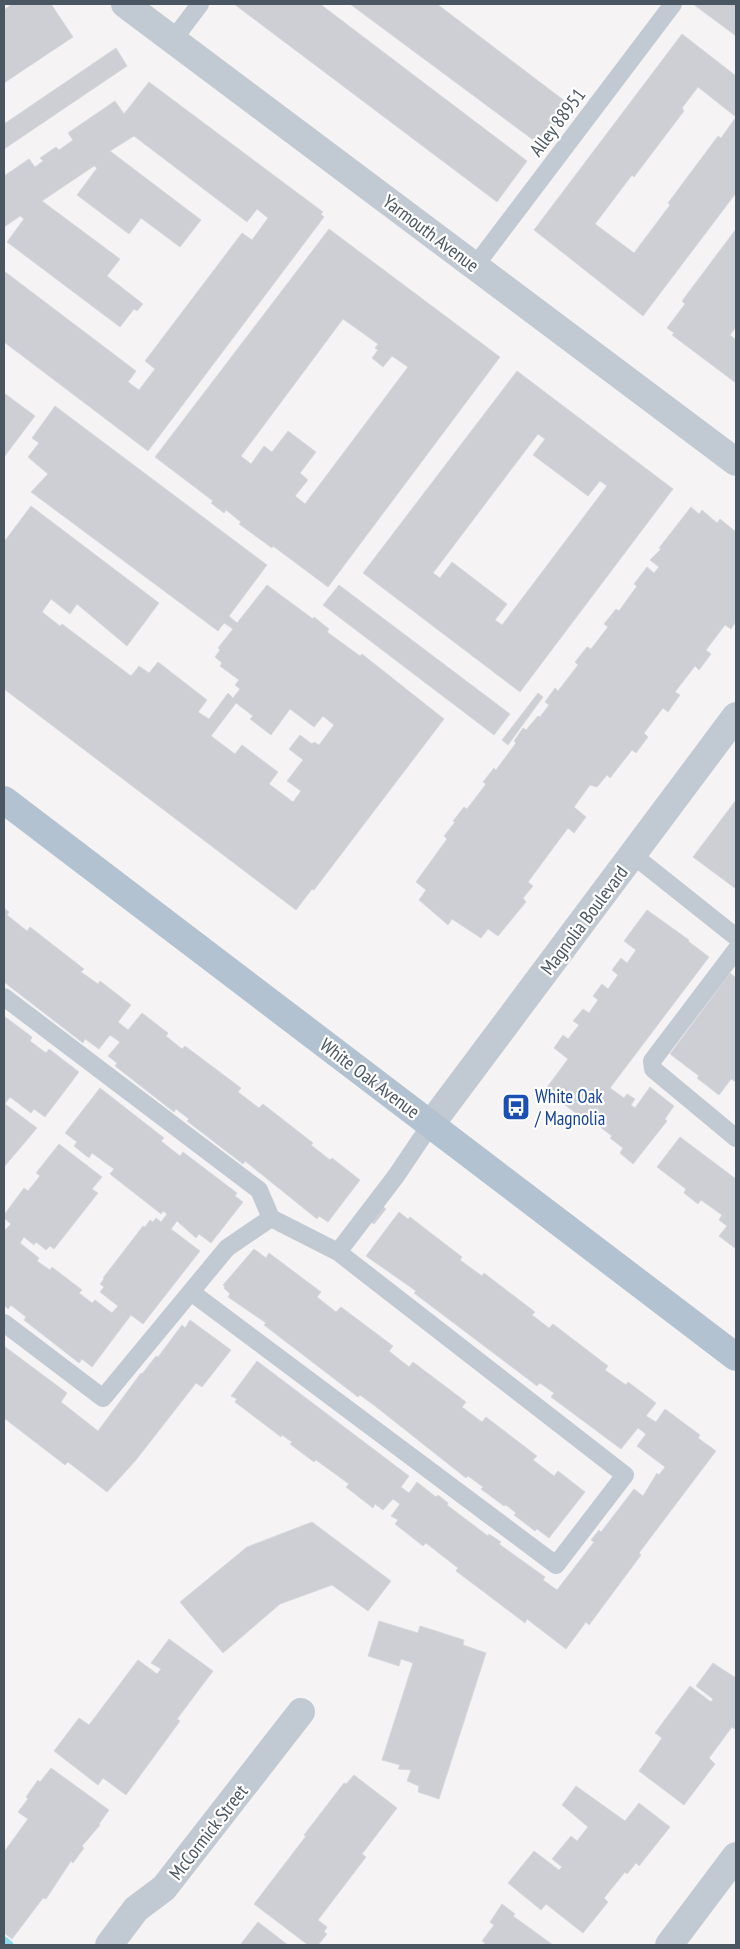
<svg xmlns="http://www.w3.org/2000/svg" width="740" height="1949" font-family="'PT Sans Narrow',sans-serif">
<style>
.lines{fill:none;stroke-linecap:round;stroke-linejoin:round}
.stream{stroke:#90daee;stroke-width:9}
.building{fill:#cdcfd5;stroke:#d7d9de;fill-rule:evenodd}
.service{stroke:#c1cad2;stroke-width:18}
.minor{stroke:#c1cad2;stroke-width:28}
.primary{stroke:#b3c2d1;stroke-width:28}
.labels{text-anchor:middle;stroke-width:4.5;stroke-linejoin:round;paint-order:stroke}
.street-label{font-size:19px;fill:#4a5661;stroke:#fff}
.transit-label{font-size:19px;fill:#164399;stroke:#fff;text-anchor:start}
</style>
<rect width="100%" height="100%" fill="#f5f3f3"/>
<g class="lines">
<path class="stream" d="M 4,1941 L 9,1945"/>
</g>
<path class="building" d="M 12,4 L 51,4 L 73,37 L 4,83 L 4,10 Z
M 234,4 L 320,4 L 527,161 L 497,202 Z
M 350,4 L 437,4 L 570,105 L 540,145 Z
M 693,4 L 736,4 L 736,36 Z
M 682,34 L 736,76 L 736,117 L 698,87 L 682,108 L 684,111 L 634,177 L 632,175 L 595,224 L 634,253 L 670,205 L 668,203 L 718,136 L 721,138 L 736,117 L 736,193 L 643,316 L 534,230 Z
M 116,48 L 127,66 L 4,149 L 4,124 Z
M 149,82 L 323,212 L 321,214 L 324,217 L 148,451 L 4,342 L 4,271 L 136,371 L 128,382 L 139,390 L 155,369 L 145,361 L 242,233 L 252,240 L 268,218 L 257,209 L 247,222 L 134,136 L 110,151 L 201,220 L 180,247 L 141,218 L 129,234 L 77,195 L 97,168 L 94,166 L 42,201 L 120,259 L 107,276 L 143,304 L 137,311 L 134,309 L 120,327 L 7,242 L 24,219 L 20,216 L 4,227 L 4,176 L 29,159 L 35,167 L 43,161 L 40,158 L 56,147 L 59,150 L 73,140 L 68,133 L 115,101 L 124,114 Z
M 329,229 L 500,357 L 328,587 L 273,546 L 272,548 L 239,524 L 241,522 L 226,510 L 224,513 L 211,503 L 213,501 L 155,457 ZM 343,319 L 378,344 L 375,348 L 378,350 L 372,358 L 383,367 L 392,356 L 408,367 L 305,504 L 295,496 L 308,480 L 300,473 L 316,452 L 288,431 L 272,452 L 264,446 L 251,464 L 241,456 Z
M 736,229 L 736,327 L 730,335 L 736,340 L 736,383 L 672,335 L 674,333 L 667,328 L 685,304 L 682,301 Z
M 517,371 L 673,489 L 520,692 L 363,573 ZM 538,434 L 545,439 L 533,455 L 588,496 L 600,481 L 607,486 L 502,625 L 495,620 L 507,604 L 452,562 L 440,578 L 433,573 Z
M 4,393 L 35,416 L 4,457 Z
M 55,406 L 267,565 L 229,616 L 237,623 L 267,585 L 313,619 L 314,617 L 329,629 L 327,632 L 360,656 L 362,654 L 444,719 L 314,890 L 312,889 L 296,910 L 4,689 L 4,542 L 31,506 L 159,603 L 127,646 L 77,604 L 70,614 L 51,599 L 42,612 L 60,626 L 62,624 L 131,676 L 139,666 L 149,673 L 158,662 L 207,700 L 198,712 L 209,719 L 228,693 L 233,698 L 240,689 L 235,685 L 239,680 L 220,666 L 222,663 L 215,657 L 220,650 L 218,648 L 233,629 L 224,623 L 218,631 L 31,492 L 48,474 L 28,457 L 39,443 L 32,438 ZM 236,703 L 253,716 L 250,719 L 271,735 L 290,709 L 314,727 L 323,716 L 334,725 L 319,745 L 314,742 L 312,744 L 300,735 L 289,749 L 303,760 L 287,781 L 301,791 L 293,802 L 269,784 L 278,772 L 242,745 L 235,754 L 211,736 Z
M 691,507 L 699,514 L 702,510 L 717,523 L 720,519 L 736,532 L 736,621 L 731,629 L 725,625 L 706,650 L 711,654 L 699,670 L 695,666 L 675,692 L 680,695 L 668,712 L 663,708 L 644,733 L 648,737 L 636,753 L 632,750 L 610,778 L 607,775 L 597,787 L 590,785 L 574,807 L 586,817 L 574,833 L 568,828 L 528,882 L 533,886 L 523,898 L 526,902 L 498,936 L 488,929 L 481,938 L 452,919 L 448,925 L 419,900 L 426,890 L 416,882 L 447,839 L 444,836 L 455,822 L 453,821 L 464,807 L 467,809 L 486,784 L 483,782 L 494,768 L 496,770 L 516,743 L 514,741 L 523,728 L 526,730 L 538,716 L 540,717 L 549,705 L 545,702 L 555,688 L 558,691 L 578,665 L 575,662 L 587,647 L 591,649 L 608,627 L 604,624 L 616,609 L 619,611 L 637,586 L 634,584 L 647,567 L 654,573 L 659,567 L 650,560 L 661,549 L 659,548 Z
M 339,585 L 510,714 L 494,735 L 323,605 Z
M 538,693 L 543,697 L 508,745 L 502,740 Z
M 736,800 L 736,889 L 693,857 Z
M 4,908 L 9,912 L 7,915 L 27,931 L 30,927 L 84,969 L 81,972 L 98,984 L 100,981 L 131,1005 L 118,1022 L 128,1030 L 142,1013 L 168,1033 L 166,1036 L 182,1049 L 185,1046 L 241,1088 L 238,1092 L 259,1108 L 263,1104 L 313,1143 L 311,1145 L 330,1160 L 332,1158 L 360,1180 L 328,1222 L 319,1216 L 317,1219 L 245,1161 L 243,1164 L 187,1121 L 189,1119 L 176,1109 L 174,1112 L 115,1066 L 117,1063 L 108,1056 L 120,1042 L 110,1035 L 99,1049 L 85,1039 L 83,1043 L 4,982 Z
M 647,910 L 689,940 L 688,941 L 709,957 L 610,1088 L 624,1098 L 627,1094 L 635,1099 L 631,1105 L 635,1108 L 650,1087 L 674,1106 L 665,1119 L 667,1121 L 633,1164 L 620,1153 L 623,1148 L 610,1138 L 612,1136 L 591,1120 L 589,1123 L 545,1090 L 568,1059 L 554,1048 L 563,1035 L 568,1039 L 579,1025 L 573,1021 L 583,1009 L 589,1013 L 598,1000 L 593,996 L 602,984 L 608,989 L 618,975 L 612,970 L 621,958 L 627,963 L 636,950 L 624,941 Z
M 730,973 L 736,978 L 736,1082 L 731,1079 L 719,1095 L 697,1078 L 699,1076 L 670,1054 Z
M 4,1016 L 32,1037 L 30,1041 L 46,1053 L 49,1049 L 79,1072 L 45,1117 L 34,1109 L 31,1113 L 10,1097 L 5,1104 L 37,1128 L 4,1167 Z
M 100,1088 L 164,1138 L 161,1141 L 180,1156 L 183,1152 L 237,1193 L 235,1196 L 243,1202 L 211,1243 L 199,1234 L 196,1238 L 177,1221 L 171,1229 L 200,1251 L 143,1324 L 131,1315 L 92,1367 L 82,1359 L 79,1363 L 24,1320 L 26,1317 L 11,1305 L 8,1309 L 4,1305 L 4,1231 L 11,1224 L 4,1218 L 4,1215 L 24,1188 L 28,1191 L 40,1176 L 36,1173 L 59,1144 L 102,1177 L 92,1189 L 98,1193 L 54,1249 L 50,1246 L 46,1250 L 36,1242 L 34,1245 L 24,1237 L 20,1243 L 39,1258 L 37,1261 L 50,1270 L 52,1267 L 82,1290 L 79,1293 L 92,1303 L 95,1300 L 112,1313 L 118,1306 L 100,1292 L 104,1287 L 100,1284 L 104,1279 L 103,1278 L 143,1226 L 145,1227 L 150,1220 L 153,1222 L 156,1218 L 161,1222 L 167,1214 L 163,1211 L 161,1214 L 110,1174 L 114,1169 L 92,1153 L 89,1158 L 74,1146 L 77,1142 L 65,1133 Z
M 680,1137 L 736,1179 L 736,1249 L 719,1236 L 727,1226 L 719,1220 L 722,1215 L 701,1200 L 698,1204 L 684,1193 L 686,1189 L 657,1167 Z
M 377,1202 L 386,1209 L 374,1224 L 365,1218 Z
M 399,1212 L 408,1219 L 410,1217 L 462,1257 L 460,1260 L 482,1276 L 484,1273 L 535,1312 L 532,1315 L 549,1328 L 553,1324 L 608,1366 L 605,1370 L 626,1385 L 628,1382 L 656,1403 L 646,1416 L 656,1422 L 665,1409 L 700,1435 L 698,1438 L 716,1451 L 639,1553 L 641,1555 L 589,1625 L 586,1622 L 566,1649 L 527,1619 L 525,1623 L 456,1571 L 458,1568 L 426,1543 L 423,1546 L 395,1524 L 398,1520 L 391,1516 L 400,1504 L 393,1499 L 383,1510 L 375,1504 L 373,1508 L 346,1487 L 349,1484 L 316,1460 L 314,1462 L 290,1444 L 292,1442 L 282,1435 L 281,1437 L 235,1402 L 237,1399 L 231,1396 L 257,1361 L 409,1476 L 401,1487 L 409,1493 L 417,1482 L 436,1497 L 438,1495 L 448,1503 L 447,1505 L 488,1536 L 489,1534 L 501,1542 L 499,1544 L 545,1577 L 543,1580 L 557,1590 L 594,1542 L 591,1540 L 599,1530 L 601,1532 L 634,1489 L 643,1496 L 657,1473 L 659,1475 L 665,1467 L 637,1446 L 646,1434 L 638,1428 L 621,1449 L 551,1397 L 554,1393 L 540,1383 L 537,1386 L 414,1293 L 416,1291 L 366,1256 Z
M 254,1249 L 266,1258 L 269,1253 L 321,1292 L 317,1297 L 336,1312 L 341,1307 L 393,1346 L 389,1351 L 409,1367 L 413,1362 L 466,1402 L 462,1407 L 482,1422 L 486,1417 L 537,1456 L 533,1460 L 554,1476 L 558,1471 L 585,1492 L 549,1538 L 537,1529 L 535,1531 L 514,1515 L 516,1513 L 506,1505 L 504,1506 L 481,1489 L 483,1487 L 468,1476 L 466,1478 L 375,1406 L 360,1395 L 358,1397 L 264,1325 L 266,1323 L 228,1297 L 230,1294 L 224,1288 L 225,1286 L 223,1285 Z
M 190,1320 L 231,1350 L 202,1387 L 196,1383 L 136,1460 L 107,1492 L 68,1462 L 65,1465 L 4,1418 L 4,1346 L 67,1393 L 61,1402 L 98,1431 L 141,1373 L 142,1374 L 156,1356 L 158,1357 L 182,1325 L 185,1328 Z
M 312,1522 L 391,1581 L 368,1611 L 332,1585 L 280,1604 L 223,1653 L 180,1602 L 247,1547 Z
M 379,1621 L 418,1633 L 420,1626 L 464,1640 L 463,1645 L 486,1653 L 439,1799 L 418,1792 L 419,1786 L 407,1781 L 411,1770 L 398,1769 L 400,1765 L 382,1760 L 413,1663 L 401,1659 L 399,1666 L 368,1656 Z
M 169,1639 L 213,1671 L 177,1719 L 180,1721 L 126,1795 L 103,1778 L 98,1785 L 54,1751 L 79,1718 L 89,1725 L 138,1660 L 157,1674 L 161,1669 L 151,1663 Z
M 713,1663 L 736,1678 L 736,1726 L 734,1729 L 732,1727 L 709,1758 L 715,1764 L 684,1805 L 639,1771 L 662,1738 L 655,1733 L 690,1686 L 711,1702 L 713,1699 L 696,1686 Z
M 51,1768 L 109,1810 L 99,1824 L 100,1825 L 82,1846 L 84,1848 L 73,1863 L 71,1861 L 46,1899 L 43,1898 L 12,1939 L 4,1933 L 4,1852 L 28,1819 L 18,1812 L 28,1799 L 26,1797 L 38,1780 L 40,1782 Z
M 354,1775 L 397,1808 L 362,1854 L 366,1857 L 318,1920 L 327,1927 L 324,1932 L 327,1934 L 318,1945 L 308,1945 L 254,1904 L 306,1836 L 304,1835 L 344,1783 L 346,1784 Z
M 576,1786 L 625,1821 L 639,1803 L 670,1827 L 639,1866 L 636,1863 L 627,1874 L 625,1872 L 604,1898 L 608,1902 L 583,1933 L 546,1904 L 541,1910 L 508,1883 L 534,1851 L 559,1870 L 562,1867 L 552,1859 L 571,1836 L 577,1841 L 588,1827 L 562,1805 Z
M 502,1904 L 515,1914 L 513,1916 L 553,1945 L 483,1945 L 485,1943 L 482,1941 L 494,1925 L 490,1922 Z
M 258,1922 L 288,1945 L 240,1945 Z"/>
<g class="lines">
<path class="service" d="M 173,40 L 200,4
M 475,266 L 673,4
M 633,855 L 736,937
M 736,950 L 652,1061 L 653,1069 L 736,1138
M 4,997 L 259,1190 L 271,1218
M 191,1292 L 556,1565 L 625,1475 L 338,1252
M 4,1323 L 103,1398 L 227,1248 L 271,1218 L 338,1252 L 396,1176 L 431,1124"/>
<path class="minor" d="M 125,4 L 736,462
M 431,1124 L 736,716
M 109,1945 L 136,1909 L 164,1888 L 301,1712
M 669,1945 L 736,1856"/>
<path class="primary" d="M 4,800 L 736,1357"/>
</g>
<defs>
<symbol id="bus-square" viewBox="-11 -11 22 22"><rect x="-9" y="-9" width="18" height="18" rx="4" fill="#1a4fb4" stroke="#fff"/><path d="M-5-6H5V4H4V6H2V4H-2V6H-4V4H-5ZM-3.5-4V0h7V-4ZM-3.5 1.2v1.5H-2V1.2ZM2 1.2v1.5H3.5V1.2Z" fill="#fff"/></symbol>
</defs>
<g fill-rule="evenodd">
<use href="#bus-square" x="500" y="1091" width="32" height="32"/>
</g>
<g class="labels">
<g class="street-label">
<text transform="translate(557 122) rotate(-53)" y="7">Alley 88951</text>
<text transform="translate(431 233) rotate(37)" y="7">Yarmouth Avenue</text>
<text transform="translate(584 920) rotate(-53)" y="7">Magnolia Boulevard</text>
<text transform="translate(370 1078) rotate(37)" y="7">White Oak Avenue</text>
<text transform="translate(208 1832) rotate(-52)" y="7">McCormick Street</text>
</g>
<g class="transit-label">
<text x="535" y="1103">White Oak<tspan x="535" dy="22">/ Magnolia</tspan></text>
</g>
</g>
<rect width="740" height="1949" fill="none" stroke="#4a5661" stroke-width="10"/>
</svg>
